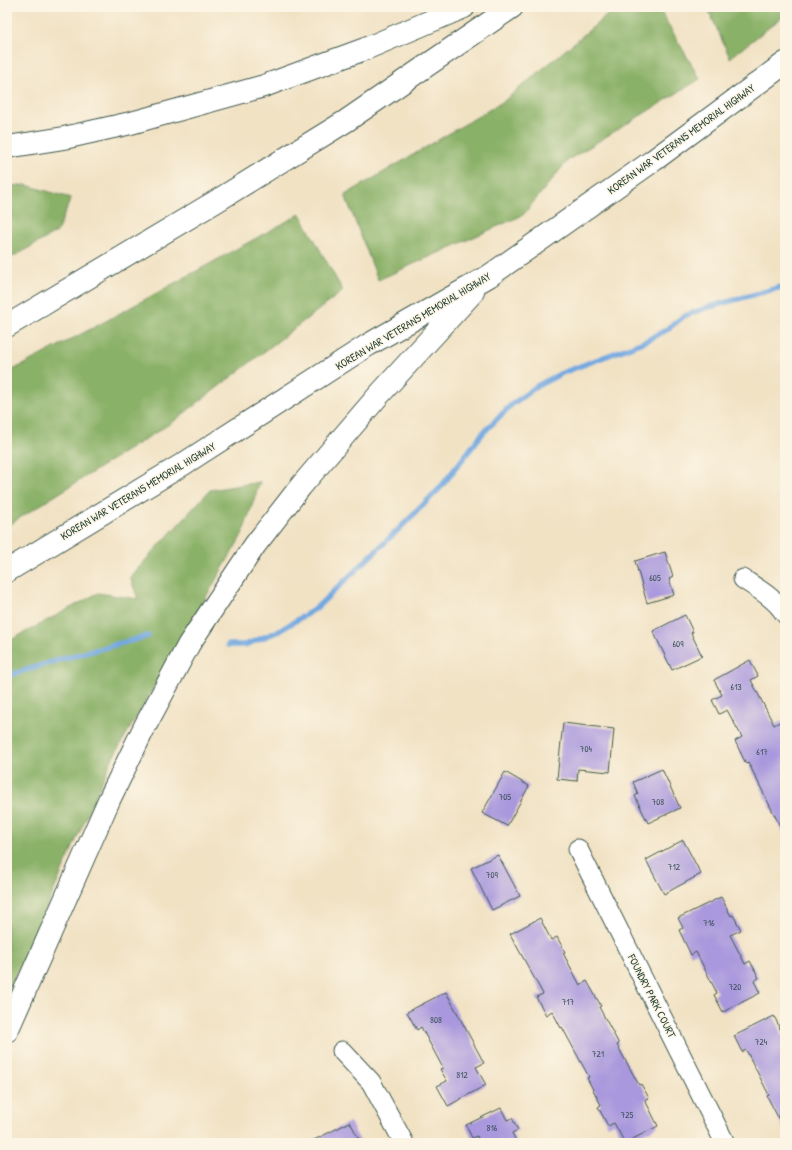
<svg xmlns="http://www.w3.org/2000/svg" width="792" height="1150" font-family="'Patrick Hand',sans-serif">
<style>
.forest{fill:#8ab167;stroke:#54774e}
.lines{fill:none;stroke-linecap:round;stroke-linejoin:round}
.stream{stroke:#72a8e0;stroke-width:5.5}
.building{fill:#a998dd}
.minor-casing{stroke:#3e564a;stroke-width:21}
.motorway-casing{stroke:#3e564a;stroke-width:24}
.minor{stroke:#fff;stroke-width:19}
.motorway{stroke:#fff;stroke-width:22}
.labels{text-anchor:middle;stroke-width:3;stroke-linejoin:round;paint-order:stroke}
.number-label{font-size:9px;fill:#42545e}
.street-label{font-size:11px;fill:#1f3d34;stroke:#fcf5e5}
</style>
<rect width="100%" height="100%" fill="#fcf5e5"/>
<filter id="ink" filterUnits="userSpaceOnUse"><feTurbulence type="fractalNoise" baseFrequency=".025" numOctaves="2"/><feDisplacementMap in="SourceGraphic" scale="8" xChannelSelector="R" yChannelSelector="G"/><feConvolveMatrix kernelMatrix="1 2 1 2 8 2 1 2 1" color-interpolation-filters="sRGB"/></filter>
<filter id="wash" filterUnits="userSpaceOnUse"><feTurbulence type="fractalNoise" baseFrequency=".012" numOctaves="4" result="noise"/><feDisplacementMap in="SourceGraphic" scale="16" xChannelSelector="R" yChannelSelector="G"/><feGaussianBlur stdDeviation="0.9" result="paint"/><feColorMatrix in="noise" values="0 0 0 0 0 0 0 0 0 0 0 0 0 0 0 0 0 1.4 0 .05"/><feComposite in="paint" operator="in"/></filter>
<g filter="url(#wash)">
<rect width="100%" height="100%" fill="#f1e2c4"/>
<path class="forest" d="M 617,7 L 658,7 L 700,79 L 568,160 L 523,215 L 378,280 L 345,195 L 504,101 Z
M 707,7 L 785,7 L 785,15 L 730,58 Z
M 26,185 L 71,198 L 57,232 L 7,260 L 7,186 Z
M 300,214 L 343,291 L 174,421 L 7,526 L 7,373 L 104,322 Z
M 260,482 L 242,535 L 112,759 L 7,996 L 7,642 L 98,593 L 138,599 L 130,577 L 210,490 Z"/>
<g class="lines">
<path class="stream" d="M 228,645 L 245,645 L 279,631 L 315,609 L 400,528 L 440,488 L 483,433 L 511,405 L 537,386 L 562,373 L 646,341 L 666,330 L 684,316 L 709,307 L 785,286
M 7,676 L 58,660 L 148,636"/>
</g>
<g id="blocks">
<path class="building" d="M 665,552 L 673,577 L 669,579 L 674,595 L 647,603 L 635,561 Z
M 685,615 L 693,632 L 691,633 L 702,656 L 672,670 L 653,631 Z
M 750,660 L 758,676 L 751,680 L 774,725 L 785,719 L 785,836 L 748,762 L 746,764 L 735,741 L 742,737 L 727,710 L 719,714 L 712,700 L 722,695 L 714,680 Z
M 563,723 L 614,729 L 610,772 L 578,769 L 577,781 L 557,779 Z
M 662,769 L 680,808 L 648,823 L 635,796 L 638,794 L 633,782 Z
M 505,772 L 529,786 L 507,826 L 482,813 Z
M 683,840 L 701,874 L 664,894 L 646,860 Z
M 498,855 L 520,896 L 492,910 L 471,868 Z
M 721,897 L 731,916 L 733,915 L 741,930 L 730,935 L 745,964 L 750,961 L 759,978 L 754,981 L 760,993 L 723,1012 L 714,995 L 717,993 L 696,952 L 691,955 L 679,930 L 683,928 L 678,918 Z
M 540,918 L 551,940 L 557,937 L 565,952 L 563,953 L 580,985 L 587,981 L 601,1006 L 599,1007 L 619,1044 L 617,1045 L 639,1085 L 641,1084 L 649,1098 L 645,1100 L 658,1126 L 625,1143 L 614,1123 L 608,1126 L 598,1107 L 601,1105 L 587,1078 L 589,1077 L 562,1027 L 561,1028 L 552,1011 L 546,1015 L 536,997 L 543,994 L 510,934 Z
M 446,992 L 484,1063 L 476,1067 L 486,1085 L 448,1106 L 437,1086 L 447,1081 L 440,1069 L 443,1068 L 421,1027 L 417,1030 L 407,1012 Z
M 774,1016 L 785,1039 L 785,1131 L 767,1096 L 769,1095 L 746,1050 L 742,1052 L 734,1036 Z
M 501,1108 L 507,1120 L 512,1118 L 518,1130 L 512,1133 L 517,1143 L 480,1143 L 477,1136 L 472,1138 L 466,1125 Z
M 350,1122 L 361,1143 L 308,1143 Z"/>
</g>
</g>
<g filter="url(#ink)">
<use href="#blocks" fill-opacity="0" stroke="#3e564a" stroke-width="1"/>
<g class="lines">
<defs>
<path id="minor" d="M 743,579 C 758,589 775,598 785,614
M 578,849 L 725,1143
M 342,1051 L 371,1082 L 404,1143"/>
<path id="motorway" d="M 7,147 L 64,138 L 131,123 L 264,86 L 365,49 L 464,7
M 7,326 L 215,202 L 346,121 L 512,7
M 7,571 L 185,463 L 368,345 L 489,276 L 654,160 L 785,63
M 7,1031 L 109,800 L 144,728 L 189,644 L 255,545 L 301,486 L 378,396 L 473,292"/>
</defs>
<use href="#minor" class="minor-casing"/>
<use href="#motorway" class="motorway-casing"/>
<use href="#minor" class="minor"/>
<use href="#motorway" class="motorway"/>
</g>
</g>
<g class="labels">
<g class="number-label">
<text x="655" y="581">605</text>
<text x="678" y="647">609</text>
<text x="736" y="690">613</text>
<text x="586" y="752">704</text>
<text x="762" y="755">617</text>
<text x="505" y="800">705</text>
<text x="658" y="805">708</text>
<text x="674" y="870">712</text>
<text x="492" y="878">709</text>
<text x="709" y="926">716</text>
<text x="735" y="990">720</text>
<text x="568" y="1005">717</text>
<text x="436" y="1023">808</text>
<text x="761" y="1045">724</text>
<text x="598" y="1057">721</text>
<text x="462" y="1078">812</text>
<text x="627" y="1118">725</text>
<text x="492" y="1131">816</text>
</g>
<g class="street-label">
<text transform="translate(681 139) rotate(-36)" y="4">KOREAN WAR VETERANS MEMORIAL HIGHWAY</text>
<text transform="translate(413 321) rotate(-31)" y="4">KOREAN WAR VETERANS MEMORIAL HIGHWAY</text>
<text transform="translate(138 491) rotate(-31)" y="4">KOREAN WAR VETERANS MEMORIAL HIGHWAY</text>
<text transform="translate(652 996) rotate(63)" y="4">FOUNDRY PARK COURT</text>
</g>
</g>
<rect width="792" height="1150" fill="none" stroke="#fcf5e5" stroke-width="24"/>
</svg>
